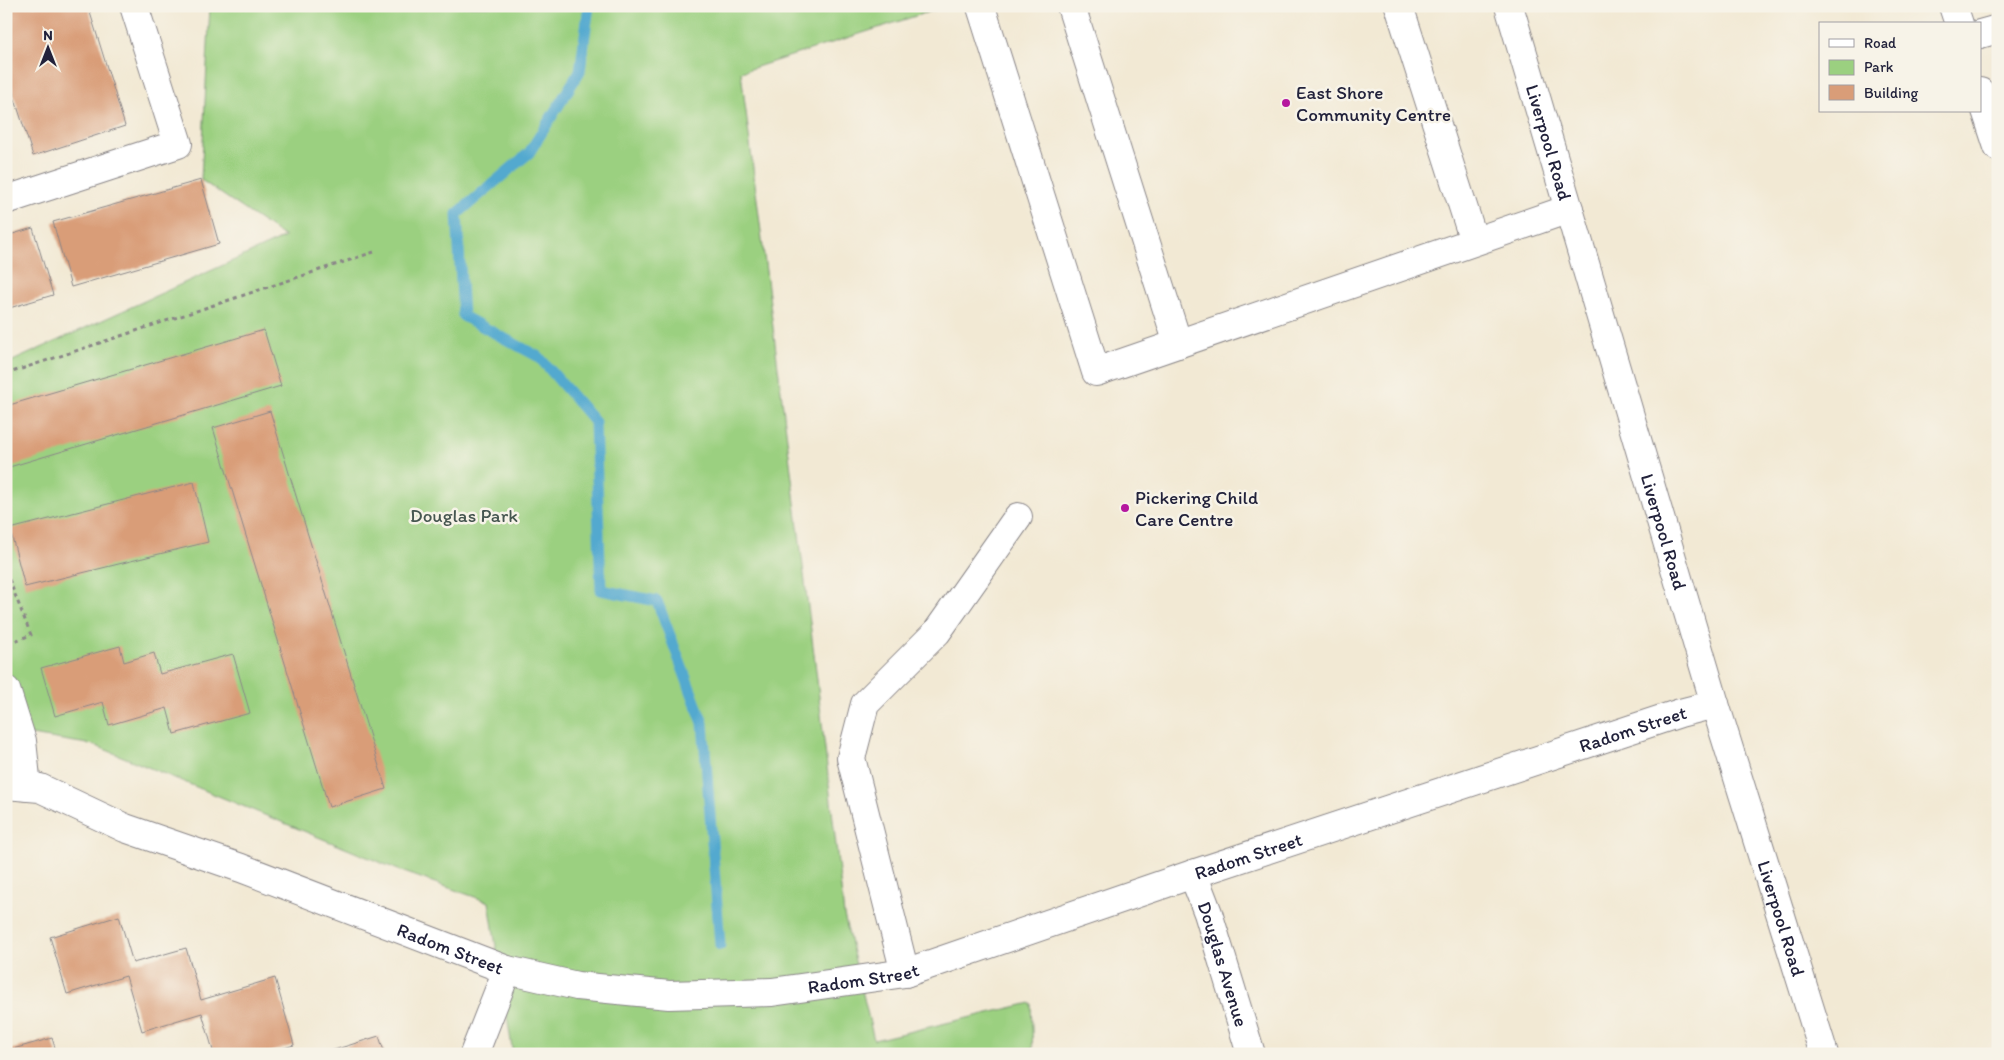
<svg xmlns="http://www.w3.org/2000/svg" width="2004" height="1060" font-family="Itim,sans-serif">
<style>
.green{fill:#9bd080;stroke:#5e795e}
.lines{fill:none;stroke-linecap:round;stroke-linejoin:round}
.stream{stroke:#52a9cf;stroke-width:11}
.building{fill:#d99d78}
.minor-casing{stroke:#8a8688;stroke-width:30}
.path{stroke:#8a8688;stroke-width:3;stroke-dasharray:4 4;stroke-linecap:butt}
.minor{stroke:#fff;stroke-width:28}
.poi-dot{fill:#b5179e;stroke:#f7f3e8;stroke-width:2}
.labels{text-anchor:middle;stroke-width:5;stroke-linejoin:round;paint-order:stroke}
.poi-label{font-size:19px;fill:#22223b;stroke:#f7f3e8;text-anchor:start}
.street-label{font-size:19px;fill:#22223b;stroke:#f7f3e8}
.park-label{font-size:19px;fill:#465650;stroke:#f7f3e8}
</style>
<rect width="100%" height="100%" fill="#f7f3e8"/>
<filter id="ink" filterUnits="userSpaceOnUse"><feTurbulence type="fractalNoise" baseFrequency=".02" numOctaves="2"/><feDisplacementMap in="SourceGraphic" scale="10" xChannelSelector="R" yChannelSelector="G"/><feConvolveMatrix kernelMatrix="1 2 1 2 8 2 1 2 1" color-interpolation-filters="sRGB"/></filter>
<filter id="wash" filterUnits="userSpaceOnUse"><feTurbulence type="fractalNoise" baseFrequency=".0096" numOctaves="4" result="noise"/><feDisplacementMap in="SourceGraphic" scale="20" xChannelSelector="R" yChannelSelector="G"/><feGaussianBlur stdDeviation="1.12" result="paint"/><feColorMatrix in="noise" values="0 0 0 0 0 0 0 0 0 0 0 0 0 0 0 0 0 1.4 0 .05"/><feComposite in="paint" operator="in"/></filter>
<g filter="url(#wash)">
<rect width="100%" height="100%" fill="#f2e9d4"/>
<path class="green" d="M 210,6 L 947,6 L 741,72 L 815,662 L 844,915 L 874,1040 L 1031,1003 L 1033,1054 L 513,1054 L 489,902 L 401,871 L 94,745 L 6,731 L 6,364 L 285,237 L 201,180 Z"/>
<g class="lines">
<path class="stream" d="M 589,6 L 580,71 L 529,153 L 457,214 L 463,316 L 539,357 L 595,422 L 601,590 L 657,601 L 703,723 L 720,945"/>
</g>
<g id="blocks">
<path class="building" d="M 6,6 L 88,6 L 125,126 L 33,156 L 6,71 Z
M 201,180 L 219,244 L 71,287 L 53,222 Z
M 33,228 L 53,295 L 6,309 L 6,236 Z
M 264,330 L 281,386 L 6,468 L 6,406 Z
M 270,411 L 386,789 L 329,807 L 213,428 Z
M 194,482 L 208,542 L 25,587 L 10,529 Z
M 120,646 L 124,662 L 154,653 L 160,674 L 233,654 L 250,713 L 174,734 L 167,708 L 109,725 L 103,702 L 55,716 L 41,668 Z
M 119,916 L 133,963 L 186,948 L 201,1000 L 275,978 L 294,1045 L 264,1054 L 214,1054 L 202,1013 L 142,1031 L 126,976 L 67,994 L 50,937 Z
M 379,1036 L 385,1054 L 324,1054 L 324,1053 Z
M 52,1038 L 57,1054 L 6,1054 L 6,1051 Z"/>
</g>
</g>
<g filter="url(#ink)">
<use href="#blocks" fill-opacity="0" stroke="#8a8688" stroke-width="1"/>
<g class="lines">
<defs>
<g id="minor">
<path d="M 984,6 L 981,7 L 1096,372 L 1569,209"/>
<path d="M 1071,6 L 1178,344"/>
<path d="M 1399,6 L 1474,241"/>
<path id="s1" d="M 1509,6 L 1715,704 L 1824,1054"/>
<path d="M 1953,6 L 1959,24"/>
<path d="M 1980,34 L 1998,29"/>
<path d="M 1980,92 L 1998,147"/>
<path d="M 6,200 L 178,144 L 134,6"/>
<path d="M 6,690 L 22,741 L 27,787"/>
<path id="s2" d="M 6,785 L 40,788 L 125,828 L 241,868 L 507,970 L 577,986 L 669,995 L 772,992 L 905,973 L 1193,874 L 1680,713 L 1715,704"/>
<path id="s3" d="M 1193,874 L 1208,913 L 1251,1054"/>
<path d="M 905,973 L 851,758 L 865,704 L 937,632 L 1018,517"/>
<path d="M 474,1054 L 507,970"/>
</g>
</defs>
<use href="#minor" class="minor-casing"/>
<path class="path" d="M 6,374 L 374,252
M 6,572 L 31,635 L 6,644"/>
<use href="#minor" class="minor"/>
</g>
</g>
<g class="poi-dot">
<circle cx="1286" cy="103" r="5"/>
<circle cx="1125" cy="508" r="5"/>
</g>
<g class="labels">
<g class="poi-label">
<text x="1296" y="99">East Shore<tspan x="1296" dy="22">Community Centre</tspan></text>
<text x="1135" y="504">Pickering Child<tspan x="1135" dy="22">Care Centre</tspan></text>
</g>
<g class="street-label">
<text dy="7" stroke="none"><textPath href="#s1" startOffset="142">Liverpool Road</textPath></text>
<text dy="7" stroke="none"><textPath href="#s1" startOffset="548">Liverpool Road</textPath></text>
<text dy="7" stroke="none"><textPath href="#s2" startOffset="1705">Radom Street</textPath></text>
<text dy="7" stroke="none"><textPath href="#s2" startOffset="1300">Radom Street</textPath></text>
<text dy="7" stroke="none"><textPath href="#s1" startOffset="952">Liverpool Road</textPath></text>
<text dy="7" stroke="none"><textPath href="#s2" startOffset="475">Radom Street</textPath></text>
<text dy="7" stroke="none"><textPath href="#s3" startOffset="95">Douglas Avenue</textPath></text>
<text dy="7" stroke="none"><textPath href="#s2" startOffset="895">Radom Street</textPath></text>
</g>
<g class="park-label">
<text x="464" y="522">Douglas Park</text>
</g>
</g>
<rect width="2004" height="1060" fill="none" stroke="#f7f3e8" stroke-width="25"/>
<rect x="1819" y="22" width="162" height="90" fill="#f7f3e8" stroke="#a29fa3"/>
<rect x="1829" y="39" width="25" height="8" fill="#ffffff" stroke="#a29fa3"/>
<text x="1864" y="48" font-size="15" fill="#22223b">Road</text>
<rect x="1829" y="60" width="25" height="15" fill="#9bd080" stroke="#a29fa3"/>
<text x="1864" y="72" font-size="15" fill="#22223b">Park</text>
<rect x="1829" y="85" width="25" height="15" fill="#d99d78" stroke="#a29fa3"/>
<text x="1864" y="98" font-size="15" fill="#22223b">Building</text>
<g transform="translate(48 48)" stroke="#f7f3e8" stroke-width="4" paint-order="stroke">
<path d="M0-4L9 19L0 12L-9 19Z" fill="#22223b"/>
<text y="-8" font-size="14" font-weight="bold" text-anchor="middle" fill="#22223b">N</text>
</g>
</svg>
